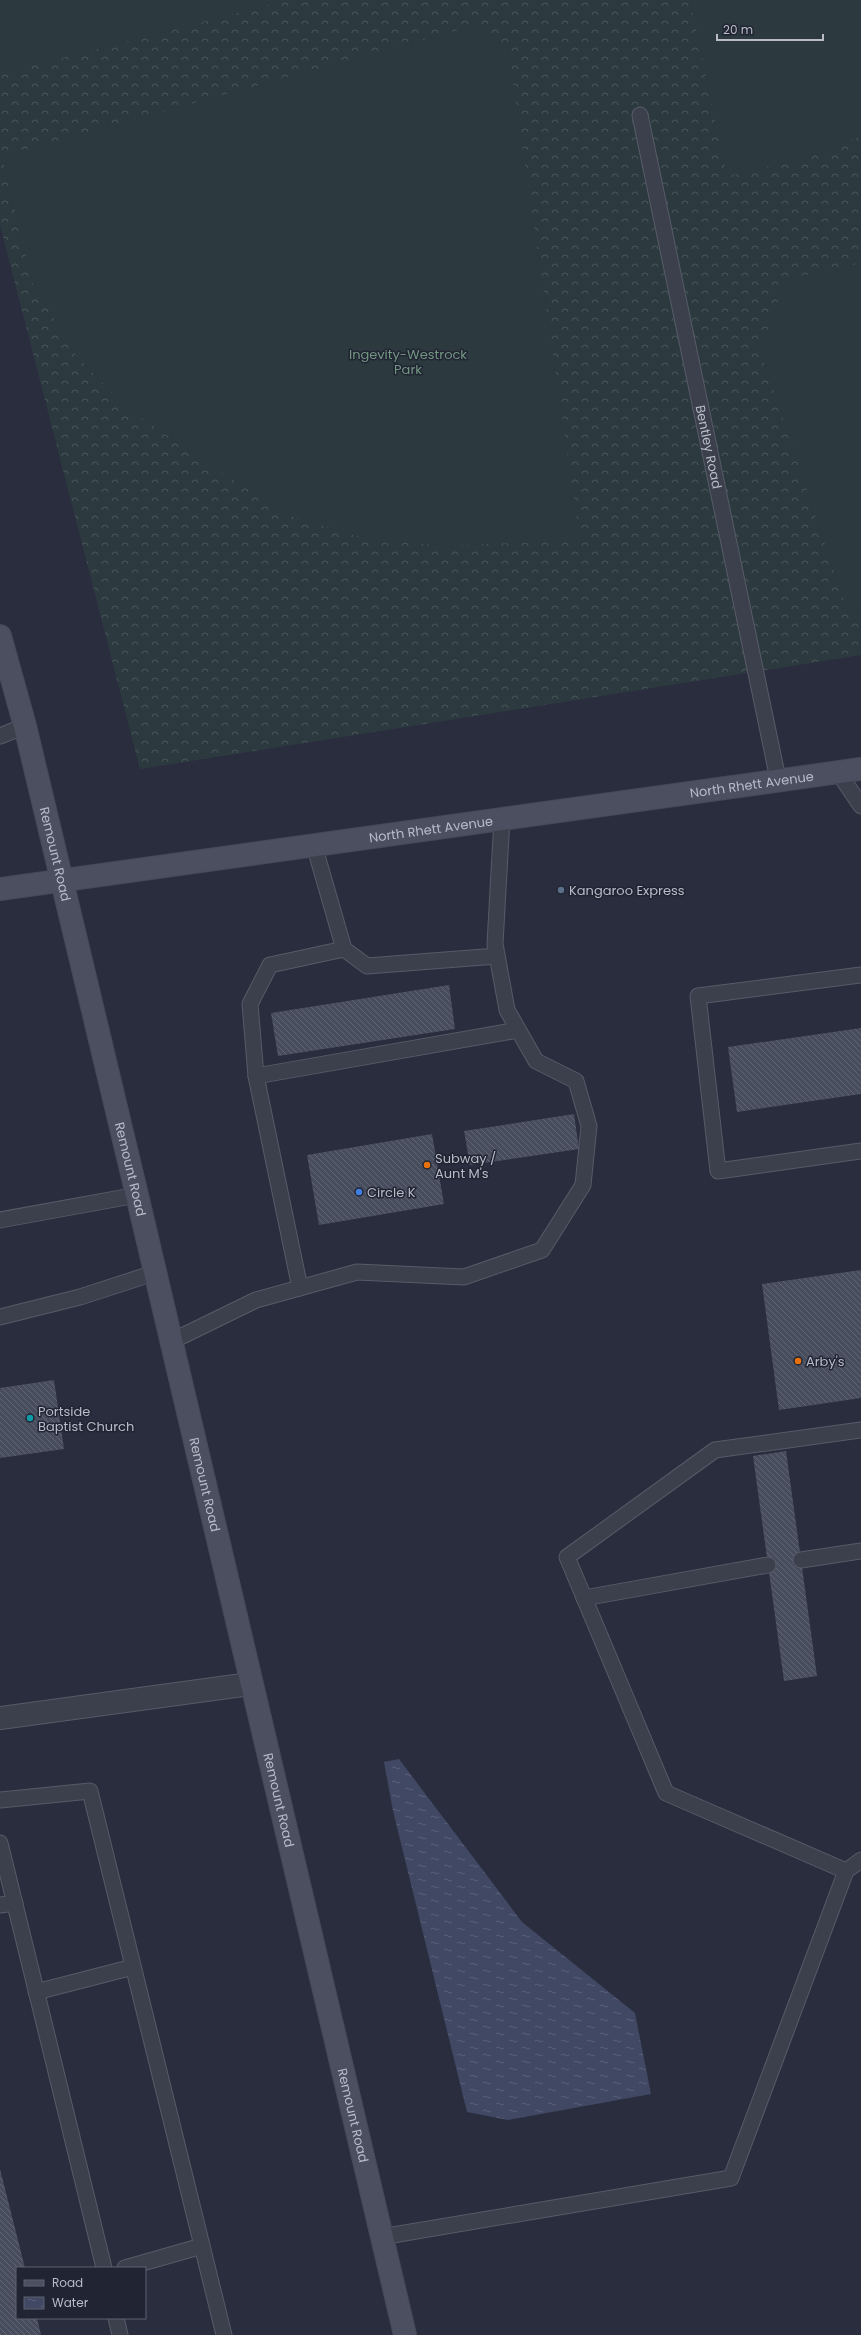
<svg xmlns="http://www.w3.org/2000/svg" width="861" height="2335" font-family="Poppins,sans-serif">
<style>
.forest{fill:url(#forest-crowns)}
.pitch{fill:#2c3a3f}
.water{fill:url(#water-ripples)}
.building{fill:url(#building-back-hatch)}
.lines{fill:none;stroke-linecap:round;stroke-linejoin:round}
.service-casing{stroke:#575b68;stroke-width:17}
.minor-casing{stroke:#575b68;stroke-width:24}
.secondary-casing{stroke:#464956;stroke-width:24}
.service{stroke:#3c404d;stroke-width:15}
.minor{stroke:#3c404d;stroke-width:22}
.secondary{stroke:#4b4f60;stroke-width:22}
.service-dot{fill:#5c6f8a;stroke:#212533;stroke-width:1.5}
.food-dot{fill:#e8710a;stroke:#212533;stroke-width:1.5}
.shop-dot{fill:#3f7fe0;stroke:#212533;stroke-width:1.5}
.culture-dot{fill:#0f9aa8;stroke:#212533;stroke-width:1.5}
.labels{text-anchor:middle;stroke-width:3;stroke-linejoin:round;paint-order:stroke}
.park-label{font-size:13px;fill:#739682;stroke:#212533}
.street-label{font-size:13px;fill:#b9bbc8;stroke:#212533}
.poi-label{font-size:13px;fill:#b9bbc8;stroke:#212533;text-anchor:start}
</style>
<defs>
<pattern id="forest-crowns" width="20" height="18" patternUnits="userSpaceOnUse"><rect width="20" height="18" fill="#2c3a3f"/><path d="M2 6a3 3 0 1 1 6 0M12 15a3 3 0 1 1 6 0" fill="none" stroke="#485559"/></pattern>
<pattern id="water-ripples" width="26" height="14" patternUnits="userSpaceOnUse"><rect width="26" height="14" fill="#414864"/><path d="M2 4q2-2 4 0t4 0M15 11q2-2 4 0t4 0" fill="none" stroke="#5a6079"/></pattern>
<pattern id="building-back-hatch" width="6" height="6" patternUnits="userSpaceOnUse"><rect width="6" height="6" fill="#484d5e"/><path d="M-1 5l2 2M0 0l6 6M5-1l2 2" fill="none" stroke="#606574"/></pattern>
</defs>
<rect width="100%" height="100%" fill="#292d3d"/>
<path class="forest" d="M 0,0 L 861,0 L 861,655 L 140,769 L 0,225 Z"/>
<path class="pitch" d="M 0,0 L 287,0 L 0,74 Z
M 690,0 L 861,0 L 861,136 C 819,157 772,166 727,176 Z
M 473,26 L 508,49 L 580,540 L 442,546 L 357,536 L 285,514 L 197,456 L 127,408 L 76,355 L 33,285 L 2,156 Z
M 861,263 L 861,610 L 848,613 L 760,350 L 786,280 Z"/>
<path class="water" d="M 399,1759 L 522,1922 L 635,2013 L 651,2094 L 508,2120 L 467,2112 L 393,1811 L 384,1762 Z"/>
<path class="building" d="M 449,985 L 455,1029 L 278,1056 L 271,1013 Z
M 861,1028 L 861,1094 L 737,1112 L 728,1047 Z
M 574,1114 L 579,1149 L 470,1165 L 464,1131 Z
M 432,1134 L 444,1204 L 319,1225 L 307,1155 Z
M 861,1270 L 861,1398 L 779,1410 L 762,1284 Z
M 54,1380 L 64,1449 L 0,1458 L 0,1388 Z
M 786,1451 L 817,1676 L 784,1681 L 753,1456 Z
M 0,2169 L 25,2268 L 17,2268 L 17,2318 L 37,2318 L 41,2335 L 0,2335 Z"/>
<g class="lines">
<defs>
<g id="service">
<path id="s1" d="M 640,115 L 778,779"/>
<path d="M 0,736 L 25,726"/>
<path d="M 838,772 L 861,806"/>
<path d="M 314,845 L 344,949 L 367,966 L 497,956"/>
<path d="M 861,975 L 698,996 L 718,1171 L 861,1151"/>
<path d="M 256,1076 L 250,1004 L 270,965 L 344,949"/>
<path d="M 0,1220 L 137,1195"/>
<path d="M 300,1288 L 256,1076 L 518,1030"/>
<path d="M 0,1317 L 80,1297 L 154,1273"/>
<path d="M 170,1342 L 256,1300 L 357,1272 L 464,1277 L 542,1250 L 583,1185 L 589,1126 L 576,1081 L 536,1061 L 507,1010 L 495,944 L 502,818"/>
<path d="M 801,1560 L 861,1551"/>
<path d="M 584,1598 L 768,1565"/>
<path d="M 0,1800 L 90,1791 L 224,2335"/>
<path d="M 0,1843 L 104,2268"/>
<path d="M 846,1871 L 666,1793 L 567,1557 L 715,1450 L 861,1430"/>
<path d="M 0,1905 L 15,1903"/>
<path d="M 36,1992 L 133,1967"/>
<path d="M 381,2237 L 731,2178 L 846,1871 L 861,1860"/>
<path d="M 125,2268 L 202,2246"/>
<path d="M 116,2318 L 120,2335"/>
</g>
<path id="minor" d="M 0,1718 L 250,1684"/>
<g id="secondary">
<path id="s2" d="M 0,636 L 25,726 L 137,1195 L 405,2335"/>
<path id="s3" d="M 0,889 L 861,769"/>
</g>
</defs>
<use href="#service" class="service-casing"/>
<use href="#minor" class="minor-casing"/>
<use href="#secondary" class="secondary-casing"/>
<use href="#service" class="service"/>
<use href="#minor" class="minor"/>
<use href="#secondary" class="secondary"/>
</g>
<circle class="service-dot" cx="561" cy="890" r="4"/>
<g class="food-dot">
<circle cx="427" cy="1165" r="4"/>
<circle cx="798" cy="1361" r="4"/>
</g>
<circle class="shop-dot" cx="359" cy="1192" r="4"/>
<circle class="culture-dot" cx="30" cy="1418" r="4"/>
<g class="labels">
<g class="park-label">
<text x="408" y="359">Ingevity-Westrock<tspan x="408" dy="15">Park</tspan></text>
</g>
<g class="street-label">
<text dy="5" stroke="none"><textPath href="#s1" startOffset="339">Bentley Road</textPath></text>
<text dy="5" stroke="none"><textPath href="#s3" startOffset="759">North Rhett Avenue</textPath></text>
<text dy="5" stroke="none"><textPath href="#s3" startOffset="435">North Rhett Avenue</textPath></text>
<text dy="5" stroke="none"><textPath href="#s2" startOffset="225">Remount Road</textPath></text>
<text dy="5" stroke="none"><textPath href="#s2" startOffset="549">Remount Road</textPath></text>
<text dy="5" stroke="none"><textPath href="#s2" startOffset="873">Remount Road</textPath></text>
<text dy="5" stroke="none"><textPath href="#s2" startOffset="1197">Remount Road</textPath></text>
<text dy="5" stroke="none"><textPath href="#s2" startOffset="1521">Remount Road</textPath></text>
</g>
<g class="poi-label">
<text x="569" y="895">Kangaroo Express</text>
<text x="435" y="1163">Subway /<tspan x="435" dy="15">Aunt M's</tspan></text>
<text x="367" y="1197">Circle K</text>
<text x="806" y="1366">Arby's</text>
<text x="38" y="1416">Portside<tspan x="38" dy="15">Baptist Church</tspan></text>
</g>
</g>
<rect x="16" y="2267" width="130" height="52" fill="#212533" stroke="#5e616f"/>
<rect x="24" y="2280" width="20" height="6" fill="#4b4f60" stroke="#5e616f"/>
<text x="52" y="2287" font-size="12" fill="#b9bbc8">Road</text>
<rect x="24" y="2297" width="20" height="12" fill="url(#water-ripples)" stroke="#5e616f"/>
<text x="52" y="2307" font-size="12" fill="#b9bbc8">Water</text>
<path d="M717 34v6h106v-6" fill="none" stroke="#b9bbc8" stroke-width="2"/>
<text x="723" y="34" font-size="12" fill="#b9bbc8" stroke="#212533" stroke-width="3" paint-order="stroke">20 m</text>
</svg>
